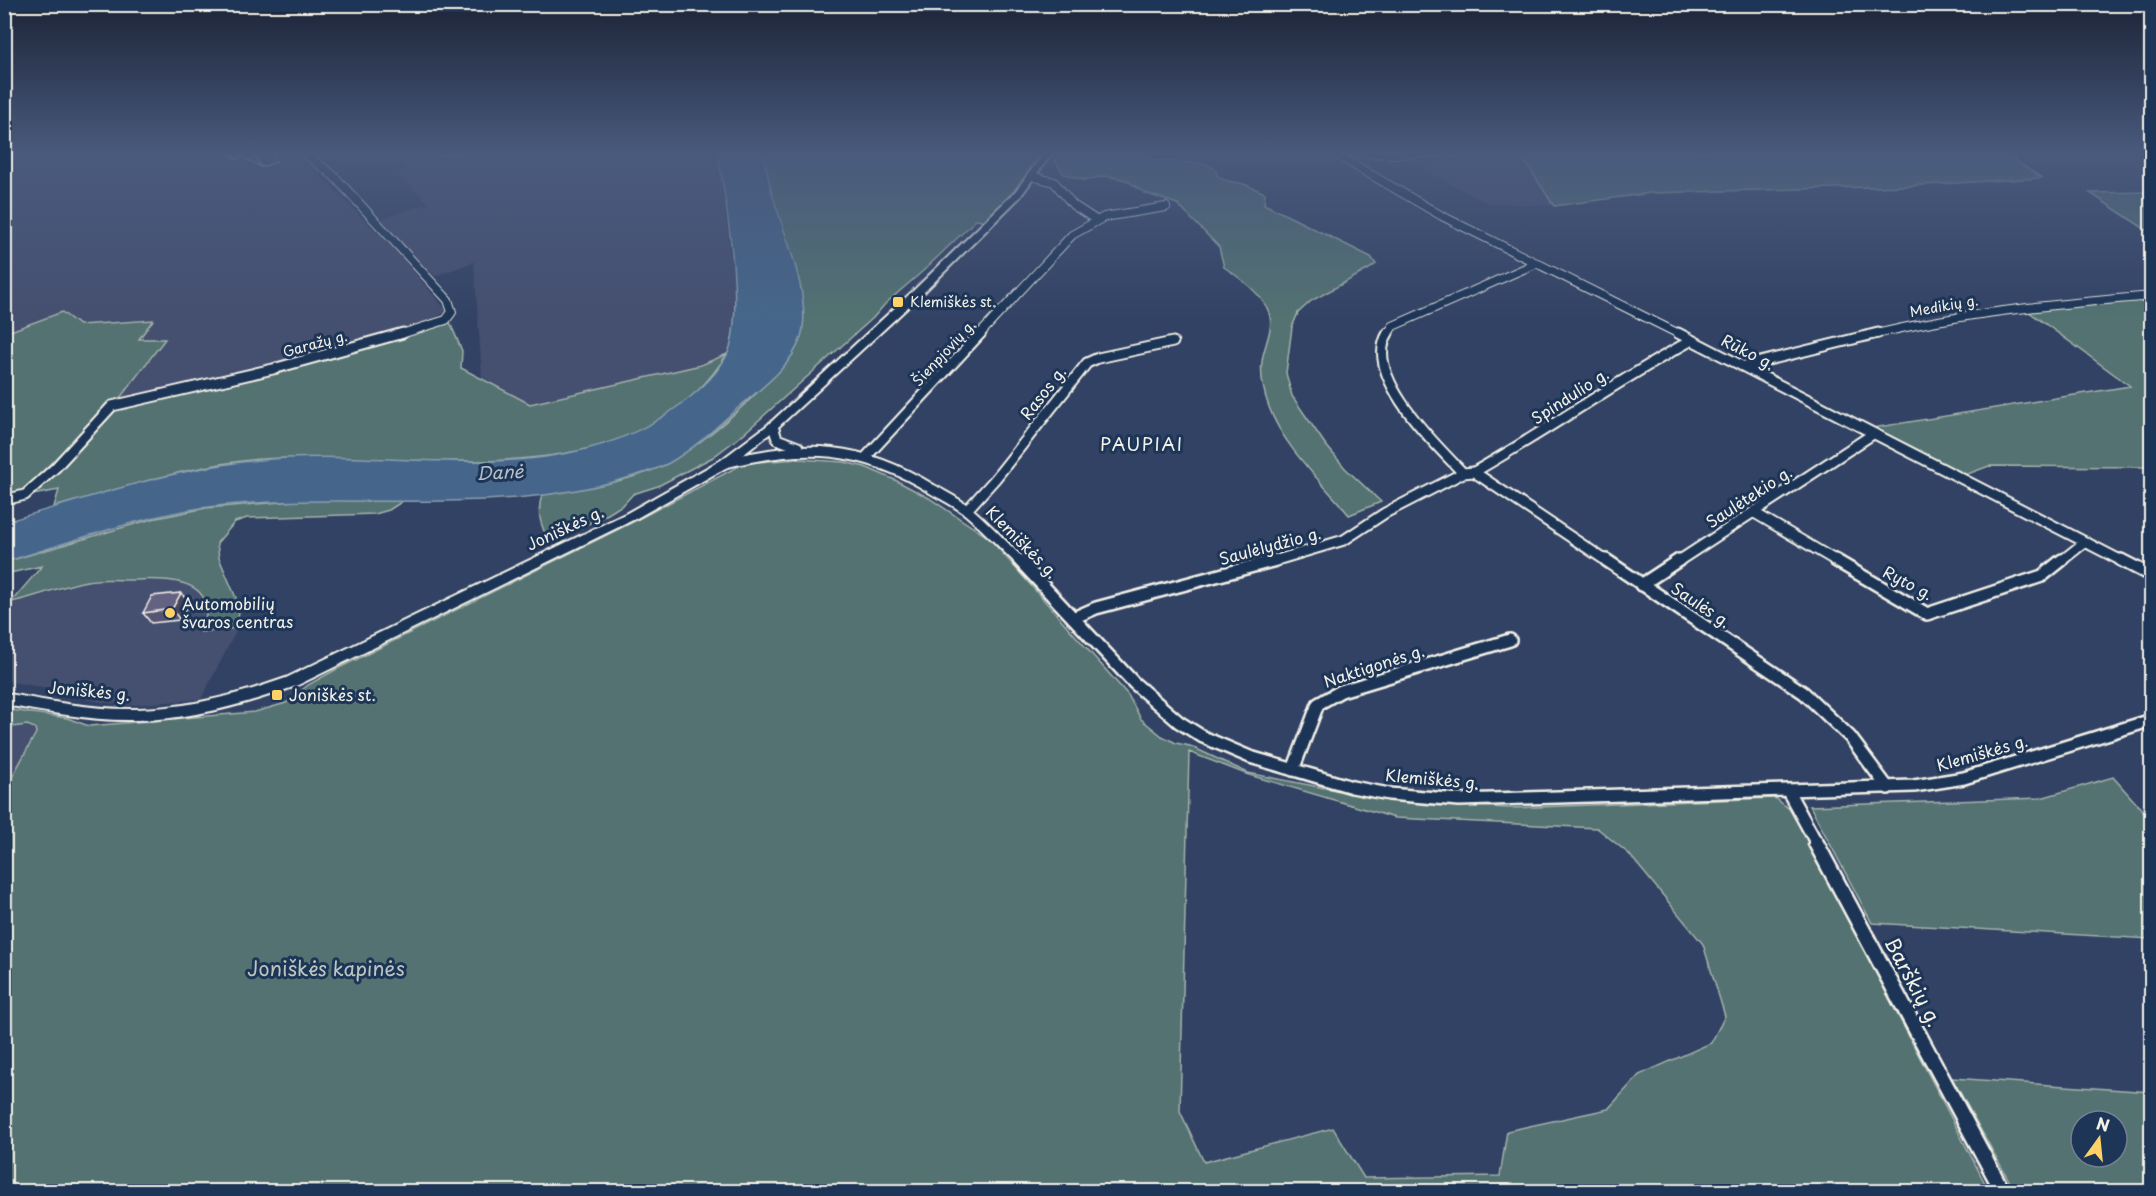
<svg xmlns="http://www.w3.org/2000/svg" width="2156" height="1196" font-family="'Playpen Sans',sans-serif">
<style>
.built{fill:#454f6f}
.green{fill:#537271;stroke:#a4b2ac;stroke-width:1.5;fill-rule:evenodd}
.water{fill:#44668a;stroke:#8a9eb0;stroke-width:1.5}
.lines{fill:none;stroke-linecap:round;stroke-linejoin:round}
.street-far3-casing{stroke:#f4f1e8;stroke-width:10}
.street-far2-casing{stroke:#f4f1e8;stroke-width:13}
.street-far1-casing{stroke:#f4f1e8;stroke-width:16}
.street-casing{stroke:#f4f1e8;stroke-width:19}
.secondary-casing{stroke:#f4f1e8;stroke-width:4}
.street-far3{stroke:#1d3557;stroke-width:8}
.street-far2{stroke:#1d3557;stroke-width:9}
.street-far1{stroke:#1d3557;stroke-width:11}
.street{stroke:#1d3557;stroke-width:14}
.secondary{fill:#1d3557;fill-rule:evenodd}
.wall{fill:#565471;stroke:#f4f1e8;stroke-width:1.5}
.shaded-wall{fill:#46455c;stroke:#f4f1e8;stroke-width:1.5}
.building{fill:#646283;stroke:#f4f1e8;stroke-width:1.5}
.poi-dot{fill:#ffd166;stroke:#1d3557;stroke-width:2}
.labels{text-anchor:middle;stroke-width:6;stroke-linejoin:round;paint-order:stroke}
.far-poi-label{font-size:14px;fill:#f4f1e8;stroke:#1d3557;text-anchor:start}
.far-street-label{font-size:14px;fill:#f4f1e8;stroke:#1d3557}
.street-label{font-size:16px;fill:#f4f1e8;stroke:#1d3557}
.poi-label{font-size:16px;fill:#f4f1e8;stroke:#1d3557;text-anchor:start}
.neighbourhood-label{font-size:18px;letter-spacing:1.5px;fill:#f4f1e8;stroke:#1d3557}
.water-label{font-size:18px;font-style:italic;fill:#b6c0c7;stroke:#1d3557}
.near-park-label{font-size:20px;fill:#bcc5be;stroke:#1d3557}
.near-street-label{font-size:20px;fill:#f4f1e8;stroke:#1d3557}
</style>
<rect width="100%" height="100%" fill="#324264"/>
<filter id="ink" filterUnits="userSpaceOnUse"><feTurbulence type="fractalNoise" baseFrequency=".0167" numOctaves="2"/><feDisplacementMap in="SourceGraphic" scale="12" xChannelSelector="R" yChannelSelector="G"/><feConvolveMatrix kernelMatrix="1 2 1 2 8 2 1 2 1" color-interpolation-filters="sRGB"/></filter>
<g filter="url(#ink)">
<path class="built" d="M 5,152 L 295,152 L 395,250 L 447,311 L 432,320 L 355,343 L 213,379 L 120,398 L 165,339 L 139,339 L 152,320 L 79,325 L 61,312 L 5,333 Z
M 387,152 L 718,152 L 735,292 L 734,326 L 727,354 L 701,365 L 530,404 L 482,377 L 474,262 L 435,276 L 379,222 L 384,218 L 429,203 L 395,173 L 405,169 Z
M 1519,152 L 1554,206 L 1487,203 L 1424,170 L 1428,163 L 1422,156 Z
M 166,579 L 183,583 L 196,590 L 205,602 L 206,614 L 201,632 L 238,628 L 201,699 L 132,705 L 107,703 L 75,697 L 54,689 L 5,681 L 5,607 L 11,602 L 36,597 L 88,581 Z
M 27,725 L 35,728 L 36,733 L 5,790 L 5,728 Z"/>
<path class="green" d="M 763,152 L 1032,152 L 1035,154 C 1030,182 1004,202 985,221 L 977,219 L 923,271 L 886,303 L 873,318 L 741,436 L 713,457 L 658,486 L 633,494 L 624,504 L 608,514 L 549,543 C 541,525 536,514 542,495 C 575,490 609,485 642,474 C 692,458 758,395 793,354 L 771,190 Z
M 1054,152 L 1144,152 L 1148,160 L 1206,164 L 1215,169 L 1218,176 L 1224,180 L 1244,184 L 1265,193 L 1264,204 L 1371,257 L 1376,264 L 1369,269 L 1311,301 L 1298,313 L 1292,327 L 1286,373 L 1292,396 L 1325,444 L 1345,468 L 1381,502 L 1349,515 C 1322,482 1284,448 1269,407 C 1264,393 1260,377 1262,362 C 1263,348 1273,331 1270,317 C 1267,297 1239,277 1224,267 L 1219,247 L 1177,204 L 1145,193 L 1126,180 L 1107,176 L 1084,180 L 1064,174 L 1054,159 Z
M 1519,152 L 2002,152 L 2042,178 L 1907,186 L 1651,193 L 1554,206 Z
M 2151,192 L 2151,233 L 2090,193 Z
M 2151,300 L 2151,467 L 1989,466 L 1965,475 L 1872,428 L 2130,386 L 2028,311 Z
M 62,312 L 79,325 L 153,320 L 139,339 L 165,339 L 120,398 L 111,403 L 25,489 L 5,495 L 5,333 Z
M 449,320 L 462,351 L 461,368 L 530,404 L 701,365 L 727,354 C 633,505 411,449 262,459 C 192,464 122,489 54,507 L 59,490 L 32,495 L 116,408 Z
M 799,459 L 844,462 L 865,467 L 895,480 L 929,498 L 989,538 L 1128,695 L 1141,719 L 1162,736 L 1176,743 L 1190,746 L 1248,773 L 1381,799 L 1443,805 L 1510,808 L 1775,798 L 1792,811 L 1989,1191 L 5,1191 L 5,790 L 36,733 L 35,728 L 27,725 L 5,728 L 4,709 L 67,718 L 89,726 L 255,712 L 286,703 L 308,685 L 337,669 L 631,523 L 741,465 L 758,460 L 758,462 ZM 1189,752 L 1246,774 L 1395,818 L 1597,828 L 1629,854 L 1703,944 L 1725,1016 L 1711,1043 L 1639,1075 L 1608,1109 L 1507,1131 L 1500,1176 L 1364,1178 L 1333,1128 L 1204,1162 L 1180,1111 Z
M 307,500 L 403,501 L 389,510 L 375,514 L 247,518 L 235,522 L 217,543 L 219,558 L 239,605 L 238,628 L 201,632 C 202,627 205,620 206,615 C 211,576 157,579 133,580 C 118,580 101,578 87,581 C 61,586 37,597 11,602 L 42,566 L 5,574 L 5,562 L 152,519 L 206,508 Z
M 2113,777 L 2151,820 L 2151,939 L 1872,923 L 1810,806 L 2041,798 Z
M 1952,1078 L 2151,1092 L 2151,1191 L 2015,1191 ZM 2081,1121 L 2117,1121 L 2117,1157 L 2081,1157 Z"/>
<path class="water" d="M 718,152 L 763,152 C 766,166 768,180 772,193 C 783,232 813,297 801,337 C 792,366 762,388 739,407 C 717,427 695,448 669,463 C 650,473 629,477 609,483 C 478,516 341,491 209,507 C 144,515 68,543 5,562 L 5,522 C 88,498 173,468 260,460 C 398,446 562,496 681,404 C 699,391 717,375 727,355 C 746,314 725,199 718,152 Z"/>
<g class="lines">
<defs>
<path id="street-far3" d="M 303,152 L 334,176 L 448,300 L 452,312 L 446,320 L 398,335
M 1332,152 L 1442,216 L 1681,335
M 1349,152 L 1389,154 L 1461,152
M 1031,176 L 1054,182 L 1073,205 L 1096,220
M 979,335 L 1072,235 L 1104,217 L 1166,207
M 1387,335 L 1393,326 L 1537,263
M 1872,335 C 1964,312 2058,304 2152,296"/>
<path id="street-far2" d="M 1388,333 C 1362,375 1436,445 1463,473
M 1678,333 L 2124,562
M 1744,366 L 1878,333
M 773,426 L 777,439 L 798,447
M 866,457 L 981,333
M 725,463 C 805,444 861,445 932,489 C 944,496 957,502 968,511 C 986,526 1003,545 1021,562
M 1474,472 L 1608,562
M 4,500 L 25,495 L 55,468 L 112,406 L 273,369 L 403,333
M 967,510 L 995,479 L 1087,363 L 1098,358 L 1173,342
M 1753,512 L 1838,562
M 1270,562 L 1344,540 L 1385,513 L 1463,473 L 1474,472 C 1548,430 1617,381 1692,340
M 1677,562 L 1873,434
M 2060,562 L 2085,542"/>
<path id="street-far1" d="M 1019,560 L 1134,683 L 1179,722 L 1203,737 L 1250,757 L 1352,787 L 1389,794 L 1459,800 L 1914,786 L 1964,778 L 2152,720
M 1606,560 L 1804,693 L 1850,737 L 1888,788
M 1835,560 L 1927,614 L 2042,576 L 2062,560
M 2121,560 L 2152,576
M 1641,585 L 1679,560
M 1073,618 L 1096,608 L 1276,560
M 1293,770 L 1318,704 L 1341,691 L 1510,640
M 1788,791 L 1817,844"/>
<path id="street" d="M 1816,843 L 2003,1192"/>
<path id="secondary" d="M 1045,152 L 1052,153 L 1020,197 L 920,296 L 777,428 L 729,466 L 635,519 L 296,686 C 245,704 191,720 136,720 C 92,721 48,712 4,705 L 4,693 C 48,701 93,710 137,709 C 188,708 238,695 286,678 L 627,513 L 721,460 L 769,424 L 912,292 L 1014,193 Z"/>
</defs>
<use href="#street-far3" class="street-far3-casing"/>
<use href="#street-far2" class="street-far2-casing"/>
<use href="#street-far1" class="street-far1-casing"/>
<use href="#street" class="street-casing"/>
<use href="#secondary" class="secondary-casing"/>
<use href="#street-far3" class="street-far3"/>
<use href="#street-far2" class="street-far2"/>
<use href="#street-far1" class="street-far1"/>
<use href="#street" class="street"/>
<use href="#secondary" class="secondary"/>
</g>
<path class="wall" d="M 223,152 L 271,152 L 276,162 L 261,167 L 243,157 L 236,159 Z
M 181,593 L 189,603 L 180,620 L 151,623 L 143,613 Z"/>
<path class="shaded-wall" d="M 233,152 L 240,152 L 243,157 L 236,159 Z
M 260,152 L 271,152 L 276,162 L 261,167 L 254,154 Z
M 441,152 L 463,152 L 443,155 Z
M 181,593 L 189,603 L 180,620 L 172,609 Z"/>
<path class="building" d="M 181,593 L 172,609 L 143,613 L 152,596 Z"/>
</g>
<linearGradient id="sky" x2="0" y2="1"><stop stop-color="#1c2437"/><stop offset="0.48" stop-color="#495a7d"/><stop offset="1" stop-color="#495a7d" stop-opacity="0"/></linearGradient>
<rect width="2156" height="319" fill="url(#sky)"/>
<g class="poi-dot">
<rect x="892" y="296" width="12" height="12" rx="3"/>
<circle cx="170" cy="613" r="6"/>
<rect x="271" y="689" width="12" height="12" rx="3"/>
</g>
<g class="labels">
<g class="far-poi-label">
<text x="910" y="307">Klemiškės st.</text>
</g>
<g class="far-street-label">
<text transform="translate(1944 306) rotate(-10)" y="5">Medikių g.</text>
<text transform="translate(315 344) rotate(-15)" y="5">Garažų g.</text>
<text transform="translate(944 353) rotate(-47)" y="5">Šienpjovių g.</text>
</g>
<g class="street-label">
<text transform="translate(1748 352) rotate(27)" y="6">Rūko g.</text>
<text transform="translate(1043 393) rotate(-52)" y="6">Rasos g.</text>
<text transform="translate(1570 396) rotate(-33)" y="6">Spindulio g.</text>
<text transform="translate(1749 497) rotate(-33)" y="6">Saulėtekio g.</text>
<text transform="translate(565 528) rotate(-25)" y="6">Joniškės g.</text>
<text transform="translate(1022 542) rotate(45)" y="6">Klemiškės g.</text>
<text transform="translate(1270 546) rotate(-15)" y="6">Saulėlydžio g.</text>
<text transform="translate(1908 583) rotate(28)" y="6">Ryto g.</text>
<text transform="translate(1701 605) rotate(34)" y="6">Saulės g.</text>
<text transform="translate(1374 666) rotate(-18)" y="6">Naktigonės g.</text>
<text transform="translate(89 691) rotate(5)" y="6">Joniškės g.</text>
<text transform="translate(1982 753) rotate(-16)" y="6">Klemiškės g.</text>
<text transform="translate(1432 779) rotate(5)" y="6">Klemiškės g.</text>
</g>
<g class="poi-label">
<text x="182" y="610">Automobilių<tspan x="182" dy="18">švaros centras</tspan></text>
<text x="289" y="701">Joniškės st.</text>
</g>
<g class="neighbourhood-label">
<text x="1142" y="451">PAUPIAI</text>
</g>
<g class="water-label">
<text transform="translate(500 473) rotate(-3)" y="6">Danė</text>
</g>
<g class="near-park-label">
<text x="326" y="976">Joniškės kapinės</text>
</g>
<g class="near-street-label">
<text transform="translate(1913 982) rotate(62)" y="7">Barškių g.</text>
</g>
</g>
<rect width="2156" height="1196" fill="none" stroke="#1d3557" stroke-width="24"/>
<rect x="12" y="12" width="2132" height="1172" fill="none" stroke="#f4f1e8" stroke-width="2" filter="url(#ink)"/>
<g transform="translate(2099 1139) rotate(15)"><circle r="28" fill="#1d3557" stroke="#738091" stroke-width="1.5"/>
<path d="M0-4.5L10 22L0 15L-10 22Z" fill="#ffd166"/>
<text y="-9" font-size="16" font-weight="bold" text-anchor="middle" fill="#f4f1e8">N</text>
</g>
</svg>
